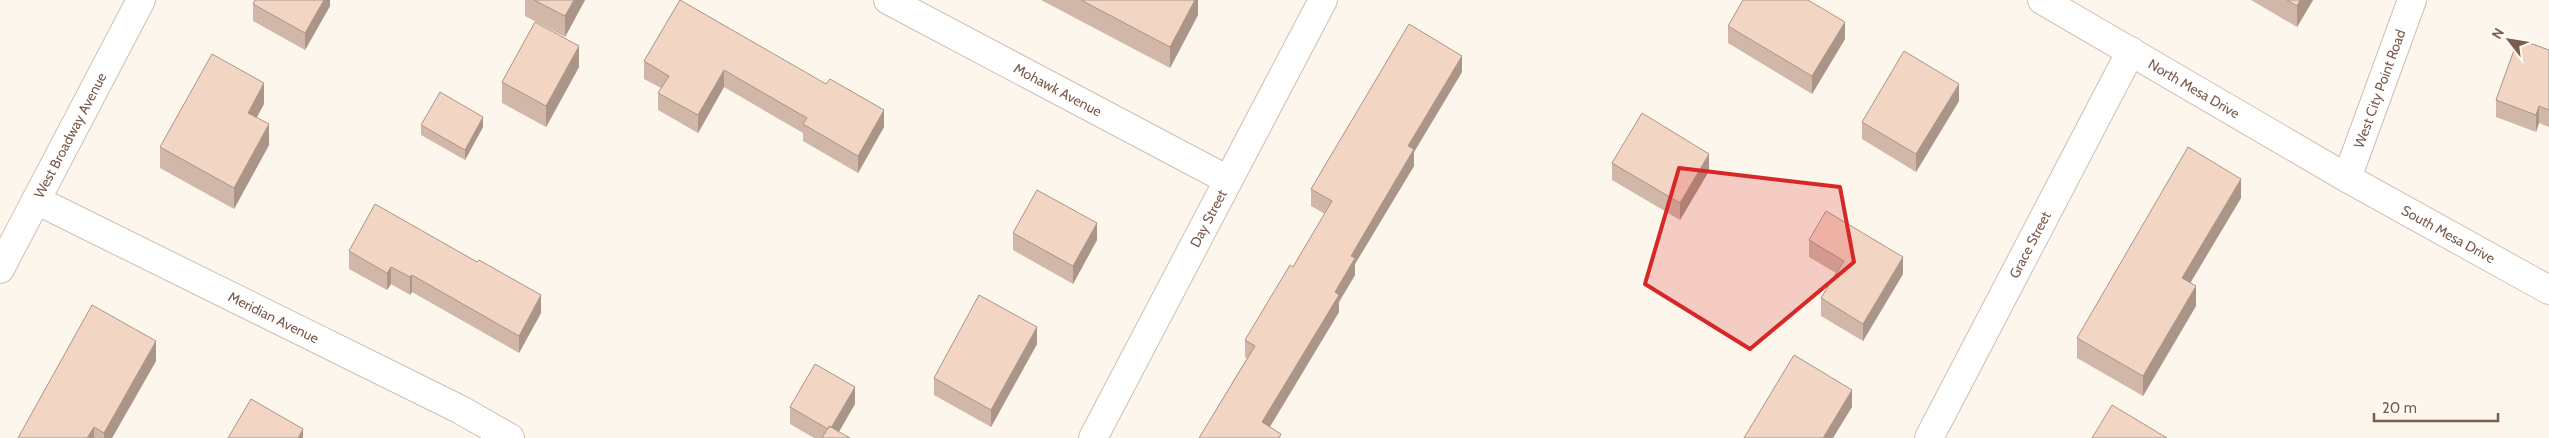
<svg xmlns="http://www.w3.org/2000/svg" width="2549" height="438" font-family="Cabin,sans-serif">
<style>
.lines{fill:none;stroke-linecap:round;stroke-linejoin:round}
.minor-casing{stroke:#d1beb0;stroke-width:30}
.tertiary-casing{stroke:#d1beb0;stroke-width:30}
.secondary-casing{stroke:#d6c0b0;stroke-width:30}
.minor{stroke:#fff;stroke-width:28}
.tertiary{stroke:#fff;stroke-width:28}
.secondary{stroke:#fff;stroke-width:28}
.wall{fill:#d1b7a8}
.shaded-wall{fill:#aa9588}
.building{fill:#f3d5c3;stroke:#aa9588}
.marked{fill:#d62828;fill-opacity:0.2;stroke:#d62828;stroke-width:4;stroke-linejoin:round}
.labels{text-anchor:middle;stroke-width:4.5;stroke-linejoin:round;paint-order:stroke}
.street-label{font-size:14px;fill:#7a5c4d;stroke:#fffaf3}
</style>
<rect width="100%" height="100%" fill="#fdf6ec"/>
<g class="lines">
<defs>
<g id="minor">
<path id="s1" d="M 888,0 L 1228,180"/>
<path id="s2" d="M 36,200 L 461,410 L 510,438"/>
<path id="s3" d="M 0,269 L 141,0"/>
<path id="s4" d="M 1093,438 L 1323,0"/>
<path id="s5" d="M 1929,438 L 2131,51"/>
</g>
<g id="tertiary">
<path id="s6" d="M 2347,178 L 2412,0"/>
</g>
<g id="secondary">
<path id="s7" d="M 2042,0 L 2347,178 L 2549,290"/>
</g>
</defs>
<use href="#minor" class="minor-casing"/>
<use href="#tertiary" class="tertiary-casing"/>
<use href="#secondary" class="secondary-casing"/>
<use href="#minor" class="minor"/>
<use href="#tertiary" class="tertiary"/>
<use href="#secondary" class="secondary"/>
</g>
<path class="wall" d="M 330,0 L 330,6 L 305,50 L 253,21 L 253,4 Z
M 525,0 L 585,0 L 565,37 L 525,16 Z
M 680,0 L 884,127 L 858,173 L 803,141 L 803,133 L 724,87 L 698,133 L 658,110 L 658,93 L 661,88 L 644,79 L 644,61 Z
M 1041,0 L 1198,0 L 1198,15 L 1170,68 Z
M 2251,0 L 2313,0 L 2297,27 Z
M 1728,26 L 1845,39 L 1812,94 L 1728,43 Z
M 2549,50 L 2549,127 L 2539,123 L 2536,132 L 2496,117 L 2496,100 Z
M 579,67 L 546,127 L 502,103 L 502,82 Z
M 1462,72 L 1414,152 L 1414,166 L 1355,264 L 1355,275 L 1339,302 L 1339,312 L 1270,427 L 1281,438 L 1199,438 L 1247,358 L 1245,357 L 1245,340 L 1293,267 L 1325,214 L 1311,206 L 1311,189 Z
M 1959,101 L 1916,172 L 1862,139 L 1862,122 Z
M 264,104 L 257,117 L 269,145 L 234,209 L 160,168 L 160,147 Z
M 421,125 L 483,127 L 465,160 L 421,135 Z
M 1612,163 L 1709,171 L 1680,220 L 1612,180 Z
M 2241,198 L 2190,283 L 2196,306 L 2143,396 L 2077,358 L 2077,338 Z
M 1013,233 L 1097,240 L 1073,284 L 1013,250 Z
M 1809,240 L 1903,274 L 1863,341 L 1821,316 L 1821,298 L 1836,273 L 1809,257 Z
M 349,251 L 541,313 L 519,353 L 412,292 L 410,295 L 391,284 L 387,290 L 349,269 Z
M 1037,344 L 991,427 L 934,395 L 934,378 Z
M 156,361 L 112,438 L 18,438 Z
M 855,404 L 839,432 L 850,438 L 814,438 L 790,424 L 790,407 Z"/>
<path class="shaded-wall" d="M 324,0 L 330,0 L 330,6 L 305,50 L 305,33 Z
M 574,0 L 585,0 L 565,37 L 565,16 Z
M 1195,0 L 1198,0 L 1198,15 L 1170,68 L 1170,47 Z
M 2300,0 L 2313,0 L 2297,27 L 2297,6 Z
M 1845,22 L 1845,39 L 1812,94 L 1812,76 Z
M 579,46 L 579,67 L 546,127 L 546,106 Z
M 1462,56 L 1462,72 L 1414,152 L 1414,166 L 1355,264 L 1355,275 L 1339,302 L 1339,312 L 1263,438 L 1262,422 L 1335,292 L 1351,256 L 1408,146 Z
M 724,70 L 724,87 L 698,133 L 698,115 Z
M 264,83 L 264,104 L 248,133 L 248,113 Z
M 1959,84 L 1959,101 L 1916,172 L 1916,154 Z
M 2539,106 L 2539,123 L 2536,132 L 2536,115 Z
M 884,110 L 884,127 L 858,173 L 858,156 Z
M 483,117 L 483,127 L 465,160 L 465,150 Z
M 269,124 L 269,145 L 234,209 L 234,188 Z
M 1709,154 L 1709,171 L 1680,220 L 1680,203 Z
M 2241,179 L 2241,198 L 2182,297 L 2182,278 Z
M 1097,223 L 1097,240 L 1073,284 L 1073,266 Z
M 1903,257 L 1903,274 L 1863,341 L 1863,324 Z
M 391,267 L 391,284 L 387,290 L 387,273 Z
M 412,275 L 412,292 L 410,295 L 410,277 Z
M 2196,286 L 2196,306 L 2143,396 L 2143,376 Z
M 541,295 L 541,313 L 519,353 L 519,336 Z
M 1037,327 L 1037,344 L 991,427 L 991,410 Z
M 156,341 L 156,361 L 112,438 L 104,438 L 104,433 Z
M 855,387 L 855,404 L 835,438 L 830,430 Z
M 1852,390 L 1852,407 L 1833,438 L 1823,438 Z
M 94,427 L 94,438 L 87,438 Z
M 303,429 L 303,438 L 298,438 Z"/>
<path class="building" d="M 255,0 L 324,0 L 305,33 L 253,4 Z
M 534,0 L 574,0 L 565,16 Z
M 680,0 L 826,84 L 830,79 L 884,110 L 858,156 L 803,124 L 807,118 L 724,70 L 698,115 L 658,93 L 669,76 L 644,61 Z
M 1081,0 L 1195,0 L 1170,47 Z
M 1743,0 L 1808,0 L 1845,22 L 1812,76 L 1728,26 Z
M 2287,0 L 2300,0 L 2297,6 Z
M 535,22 L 579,46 L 546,106 L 502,82 Z
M 1409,24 L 1462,56 L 1408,146 L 1414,149 L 1351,256 L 1355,258 L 1335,292 L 1339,295 L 1262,422 L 1281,434 L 1279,438 L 1199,438 L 1255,346 L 1245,340 L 1290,265 L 1293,267 L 1332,201 L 1311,189 Z
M 2518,39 L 2549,50 L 2549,110 L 2539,106 L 2536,115 L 2496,100 Z
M 1904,51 L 1959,84 L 1916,154 L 1862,122 Z
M 212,54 L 264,83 L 248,113 L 269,124 L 234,188 L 160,147 Z
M 440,92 L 483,117 L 465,150 L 421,125 Z
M 1642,113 L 1709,154 L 1680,203 L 1612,163 Z
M 2188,147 L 2241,179 L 2182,278 L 2196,286 L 2143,376 L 2077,338 Z
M 1037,190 L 1097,223 L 1073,266 L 1013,233 Z
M 375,204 L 477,262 L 479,260 L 541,295 L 519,336 L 412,275 L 410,277 L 391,267 L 387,273 L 349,251 Z
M 1826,211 L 1903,257 L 1863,324 L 1821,298 L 1844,261 L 1809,240 Z
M 979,295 L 1037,327 L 991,410 L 934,378 Z
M 92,305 L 156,341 L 104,433 L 94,427 L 87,438 L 18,438 Z
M 1794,355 L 1852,390 L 1823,438 L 1744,438 Z
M 815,364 L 855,387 L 831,428 L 829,426 L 828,429 L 790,407 Z
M 251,399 L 303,429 L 298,438 L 228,438 Z
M 2112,405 L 2167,438 L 2092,438 Z
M 829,426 L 850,438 L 822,438 Z"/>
<path class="marked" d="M 1679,168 L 1840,187 L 1854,262 L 1750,349 L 1645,284 Z"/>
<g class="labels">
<g class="street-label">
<text dy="5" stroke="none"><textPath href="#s7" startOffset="176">North Mesa Drive</textPath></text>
<text dy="5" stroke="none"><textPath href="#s1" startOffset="192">Mohawk Avenue</textPath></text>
<text dy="5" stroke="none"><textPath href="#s6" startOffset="95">West City Point Road</textPath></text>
<text dy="5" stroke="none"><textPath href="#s3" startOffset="151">West Broadway Avenue</textPath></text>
<text dy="5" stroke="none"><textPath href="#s4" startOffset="248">Day Street</textPath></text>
<text dy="5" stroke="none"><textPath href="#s7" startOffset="469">South Mesa Drive</textPath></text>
<text dy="5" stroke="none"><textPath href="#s5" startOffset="218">Grace Street</textPath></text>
<text dy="5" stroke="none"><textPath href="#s2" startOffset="265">Meridian Avenue</textPath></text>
</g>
</g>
<g transform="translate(2509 40) rotate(301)" stroke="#fffaf3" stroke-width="4" paint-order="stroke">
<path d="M0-4L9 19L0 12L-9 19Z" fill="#7a5c4d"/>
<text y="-8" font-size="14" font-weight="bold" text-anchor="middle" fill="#7a5c4d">N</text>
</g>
<path d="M2374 413v8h124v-8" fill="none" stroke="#7a5c4d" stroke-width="2.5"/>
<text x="2382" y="413" font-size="15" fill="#7a5c4d" stroke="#fffaf3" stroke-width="4" paint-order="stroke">20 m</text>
</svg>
